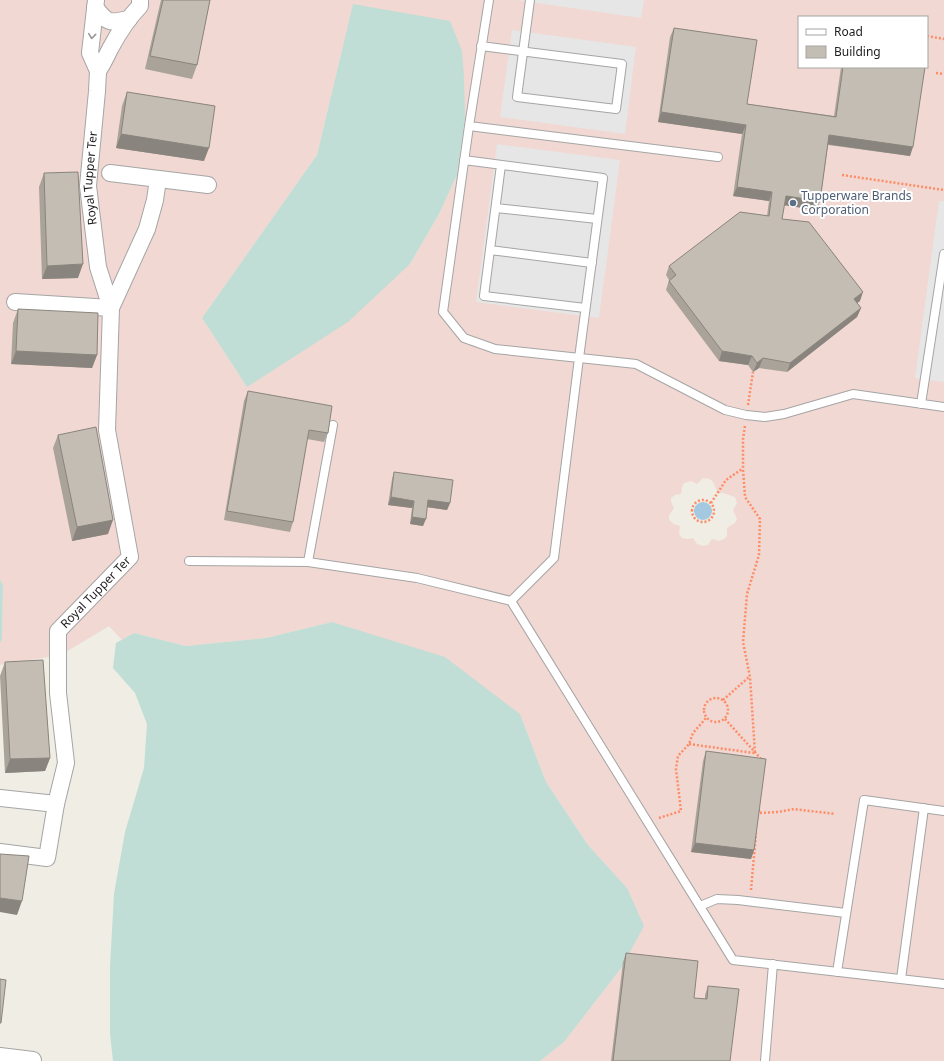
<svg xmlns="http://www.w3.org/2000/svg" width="944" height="1061" font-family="'Noto Sans',sans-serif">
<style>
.commercial{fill:#f1d8d2;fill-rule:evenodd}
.wetland{fill:#c0ded5}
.parking{fill:#e6e6e6}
.water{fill:#a3c8df}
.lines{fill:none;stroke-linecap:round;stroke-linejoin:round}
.service-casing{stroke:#a5a5a5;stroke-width:10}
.minor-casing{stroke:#a5a5a5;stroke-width:18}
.path{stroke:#fe8c66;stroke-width:2.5;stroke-dasharray:2 2;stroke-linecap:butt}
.service{stroke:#fff;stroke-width:8}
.minor{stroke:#fff;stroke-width:16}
.wall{fill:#a9a39a}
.shaded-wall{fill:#89847d}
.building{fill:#c4bdb3;stroke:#89847d}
.oneway{stroke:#9a9a9a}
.service-dot{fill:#5c6f8a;stroke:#fff;stroke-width:1.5}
.labels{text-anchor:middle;stroke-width:4;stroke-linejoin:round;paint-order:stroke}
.street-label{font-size:12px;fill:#1e1e1e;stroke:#fff}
.service-label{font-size:12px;fill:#4e5e75;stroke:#fff;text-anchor:start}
</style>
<rect width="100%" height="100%" fill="#efede4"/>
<path class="commercial" d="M 0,0 L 944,0 L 944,1061 L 540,1061 L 564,1042 L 622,967 L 627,888 L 588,845 L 546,782 L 520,714 L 332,622 L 266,638 L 186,646 L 134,633 L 122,640 L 109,626 L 61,655 L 0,665 L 0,643 L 2,640 L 3,586 L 0,579 ZM 353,5 L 465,118 L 457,175 L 439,214 L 410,264 L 247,387 L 202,318 L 317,155 ZM 799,17 L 927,17 L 927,67 L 799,67 ZM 703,478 L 710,479 L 713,482 L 718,493 L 723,493 L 735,497 L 737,503 L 733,510 L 737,519 L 735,523 L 727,528 L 727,536 L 724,539 L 719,541 L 712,539 L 708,545 L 703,546 L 697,544 L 693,538 L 688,539 L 682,538 L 679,534 L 680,526 L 674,524 L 669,520 L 669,515 L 674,508 L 671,502 L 671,498 L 675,495 L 681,494 L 682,487 L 684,483 L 691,481 L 697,484 Z"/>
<path class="wetland" d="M 353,4 L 450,21 L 462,51 L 464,77 L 465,118 L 457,175 L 439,214 L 410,264 L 348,322 L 247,387 L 202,318 L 317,155 Z
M 0,579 L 3,586 L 2,640 L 0,643 Z
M 332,622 L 445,657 L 520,714 L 546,782 L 588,845 L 627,888 L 644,926 L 622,967 L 564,1042 L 540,1061 L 113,1061 L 110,1034 L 110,967 L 114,894 L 125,832 L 144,768 L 147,724 L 135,693 L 113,668 L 116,643 L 134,633 L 186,646 L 266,638 Z"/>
<path class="parking" d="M 517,0 L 644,0 L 641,18 Z
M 512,30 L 636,47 L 625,134 L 500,117 Z
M 497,144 L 620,160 L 599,318 L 476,302 Z
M 939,201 L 944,201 L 944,382 L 915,378 Z"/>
<path class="water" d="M694 511a9 9 0 1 1 18 0a9 9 0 1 1-18 0Z"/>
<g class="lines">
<defs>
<path id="service" d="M 489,0 L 469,126 L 443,312 L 464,338 L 495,349 L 636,364 L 725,410 L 746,415 L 765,417 L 784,414 L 853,394 L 944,407
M 481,46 L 622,64 L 616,109 L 517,97 L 530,0
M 469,126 L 718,157
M 464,160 L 603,178 L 579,358 L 554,558 L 511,601
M 501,165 L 484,296 L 585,308
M 496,208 L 597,219
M 490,250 L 592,263
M 921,404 L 944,254
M 189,561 L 308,562 L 417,578 L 511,601 L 733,960 L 944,984
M 308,562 L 333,425
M 700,906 L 717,899 L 738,900 L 846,913
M 837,972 L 864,800 L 944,811
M 901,979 L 924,808
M 765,1061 L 773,964"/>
<g id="minor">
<path d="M 95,7 C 108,24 109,23 129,19"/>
<path d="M 98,71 C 103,64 106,57 110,49 C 118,34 128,18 140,6 L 140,0"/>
<path d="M 110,173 L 208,185"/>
<path d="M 15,302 L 111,308 L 147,229 L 155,200 L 158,179"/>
<path id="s1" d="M 0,798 L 56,804 L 66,763 L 58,693 L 58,631 L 130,557 L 107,430 L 111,308 L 98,267 L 88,186 L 97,91 L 98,71 L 90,53 L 96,0"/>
<path d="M 0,852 L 47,858 L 56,804"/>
<path d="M 0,1056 L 33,1060 L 33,1061"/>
</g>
</defs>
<use href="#service" class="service-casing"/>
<use href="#minor" class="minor-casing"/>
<path class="path" d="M 927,36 L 944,39
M 936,73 L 944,74
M 842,175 L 944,190
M 748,405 L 753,372
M 745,426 L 743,439 L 743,469 L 745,497 L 760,519 L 759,555 L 747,594 L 743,642 L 750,677 L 755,753
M692 511a11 11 0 1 1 22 0a11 11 0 1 1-22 0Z
M 711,503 L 726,480 L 742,469
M704 710a12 12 0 1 1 24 0a12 12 0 1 1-24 0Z
M 723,700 L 749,677
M 725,719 L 762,760
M 689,744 L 754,753
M 759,810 L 759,813 L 778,812 L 794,809 L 835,814
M 659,818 L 681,811 L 676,769 L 678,756 L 689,744 L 693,733 L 706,718
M 751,890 L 756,833"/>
<use href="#service" class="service"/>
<use href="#minor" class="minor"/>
</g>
<path class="wall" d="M 161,0 L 210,0 L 197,65 L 192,79 L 145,69 Z
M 674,28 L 747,104 L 834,116 L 841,67 L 925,67 L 910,156 L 828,145 L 820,201 L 816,210 L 784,205 L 782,219 L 860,301 L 857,303 L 861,308 L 857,317 L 787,372 L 759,368 L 753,372 L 748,365 L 719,361 L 666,290 L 669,280 L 666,275 L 669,266 L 767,216 L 769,201 L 733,196 L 742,134 L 658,122 L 670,37 Z
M 127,92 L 204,161 L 116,148 L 122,106 Z
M 44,173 L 78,278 L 42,279 L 39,187 Z
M 18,309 L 97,355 L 92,368 L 11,364 L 13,323 Z
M 248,391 L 328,433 L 324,442 L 307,439 L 293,522 L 290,532 L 224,520 L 244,401 Z
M 58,435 L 108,534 L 72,541 L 53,448 Z
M 394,472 L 450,503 L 447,510 L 427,507 L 423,526 L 410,524 L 412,508 L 388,505 L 392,479 Z
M 5,662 L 50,758 L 45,771 L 5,773 L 0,676 Z
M 706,751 L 754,850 L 751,859 L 691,852 L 703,761 Z
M 626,953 L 694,998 L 705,999 L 705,995 L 708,986 L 730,1061 L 611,1061 L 623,962 Z"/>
<path class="shaded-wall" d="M 661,112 L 746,125 L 742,134 L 658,122 Z
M 121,134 L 209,148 L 204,161 L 116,148 Z
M 829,135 L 913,147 L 910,156 L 826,144 Z
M 737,187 L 772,192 L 769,201 L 733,196 Z
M 786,196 L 820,201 L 816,210 L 783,205 Z
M 83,264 L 78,278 L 42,279 L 47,266 Z
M 863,292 L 860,301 L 850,308 L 854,299 Z
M 861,308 L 857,317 L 787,372 L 790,363 Z
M 16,351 L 97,355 L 92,368 L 11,364 Z
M 722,351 L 752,356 L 748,365 L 719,361 Z
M 763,358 L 759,368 L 753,372 L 757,363 Z
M 391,497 L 414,501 L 412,508 L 388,505 Z
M 428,500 L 450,503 L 447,510 L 426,507 Z
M 412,517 L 426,519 L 423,526 L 410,524 Z
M 113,520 L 108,534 L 72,541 L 77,527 Z
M 50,758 L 45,771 L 5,773 L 10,759 Z
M 695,843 L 754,850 L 751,859 L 691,852 Z
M 0,898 L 22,901 L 17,915 L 0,912 Z"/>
<path class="building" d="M 163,0 L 210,0 L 197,65 L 150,56 Z
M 674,28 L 757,40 L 747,104 L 836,117 L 843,67 L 925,67 L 913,147 L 829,135 L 820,201 L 786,196 L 782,219 L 809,222 L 863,292 L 854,299 L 861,308 L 790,363 L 763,358 L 757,363 L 752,356 L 722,351 L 669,281 L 676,275 L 669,266 L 740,212 L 769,216 L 772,192 L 737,187 L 746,125 L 661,112 Z
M 127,92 L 215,106 L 209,148 L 121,134 Z
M 78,172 L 83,264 L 47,266 L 44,173 Z
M 18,309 L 98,313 L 97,355 L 16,351 Z
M 248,391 L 332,406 L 328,433 L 309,430 L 293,522 L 227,511 Z
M 96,427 L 113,520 L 77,527 L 58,435 Z
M 394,472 L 453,480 L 450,503 L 428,500 L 426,519 L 412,517 L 414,501 L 391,497 Z
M 43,660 L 50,758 L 10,759 L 5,662 Z
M 706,751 L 766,759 L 754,850 L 695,843 Z
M 0,854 L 29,856 L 22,901 L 0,898 Z
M 626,953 L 698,961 L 694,998 L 707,999 L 708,986 L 739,989 L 730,1061 L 613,1061 Z
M 0,979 L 6,980 L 1,1023 L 0,1023 Z"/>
<defs><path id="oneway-chevron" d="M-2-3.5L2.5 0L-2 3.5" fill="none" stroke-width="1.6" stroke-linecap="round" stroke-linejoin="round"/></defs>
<use class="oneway" href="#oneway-chevron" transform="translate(92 36) rotate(96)"/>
<circle class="service-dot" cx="793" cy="203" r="4"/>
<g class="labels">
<g class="street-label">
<text dy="4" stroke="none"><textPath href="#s1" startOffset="718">Royal Tupper Ter</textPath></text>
<text dy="4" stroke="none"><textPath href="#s1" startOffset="285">Royal Tupper Ter</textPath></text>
</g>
<g class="service-label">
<text x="801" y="200">Tupperware Brands<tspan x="801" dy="14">Corporation</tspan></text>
</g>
</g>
<rect x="798" y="16" width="130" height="52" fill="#ffffff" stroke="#a5a5a5"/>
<rect x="806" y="29" width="20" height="6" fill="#ffffff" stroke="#a5a5a5"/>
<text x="834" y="36" font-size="12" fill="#1e1e1e">Road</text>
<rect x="806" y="46" width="20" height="12" fill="#c4bdb3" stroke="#a5a5a5"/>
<text x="834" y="56" font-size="12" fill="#1e1e1e">Building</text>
</svg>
